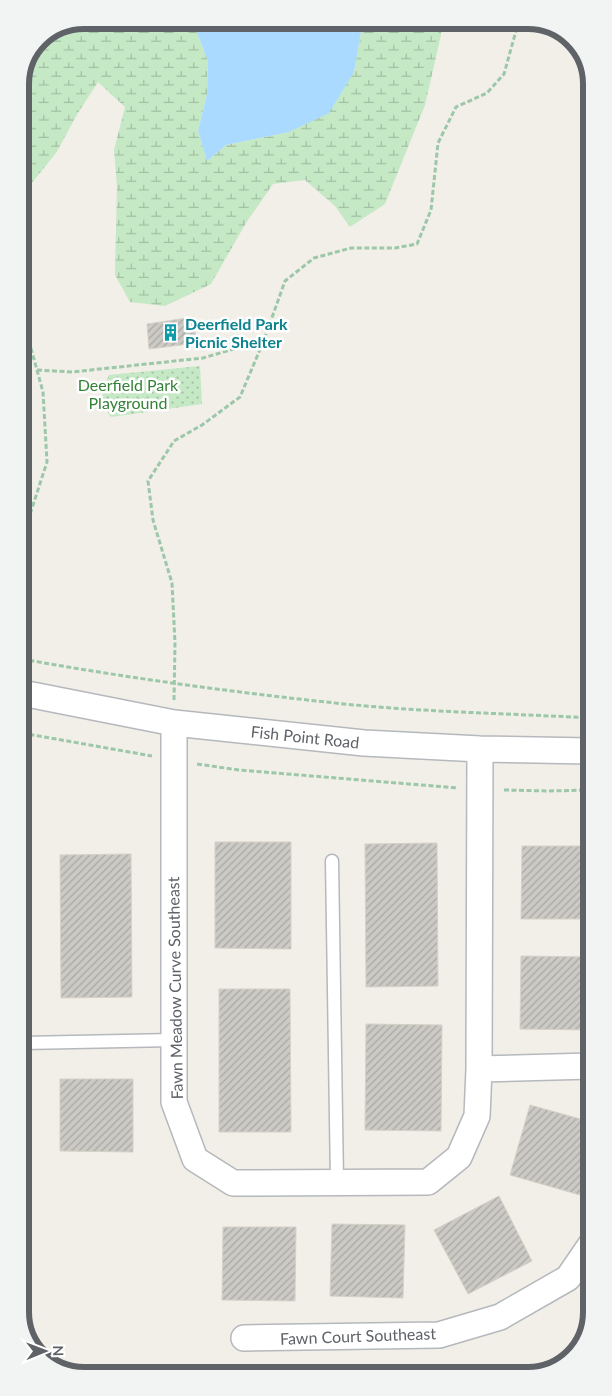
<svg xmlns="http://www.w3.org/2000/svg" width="612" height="1396" font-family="Lato,sans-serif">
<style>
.wetland{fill:url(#wetland-marsh)}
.park{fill:url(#park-dots)}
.water{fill:#aadaff}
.building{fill:url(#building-hatch);stroke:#d6d1c6}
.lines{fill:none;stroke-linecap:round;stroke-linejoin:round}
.service-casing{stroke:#b5b8bc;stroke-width:15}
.minor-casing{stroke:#b5b8bc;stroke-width:28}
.path{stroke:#9cc7a9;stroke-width:3;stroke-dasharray:5 2.5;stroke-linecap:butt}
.service{stroke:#fff;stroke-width:12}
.minor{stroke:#fff;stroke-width:25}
.labels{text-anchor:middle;stroke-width:5;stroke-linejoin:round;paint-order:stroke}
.culture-label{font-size:16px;font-weight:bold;fill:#0d838f;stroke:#fff;text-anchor:start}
.park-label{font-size:16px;fill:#348238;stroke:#fff}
.street-label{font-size:16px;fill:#5f6368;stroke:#fff}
.rim{fill:none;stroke:#5f6368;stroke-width:6}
</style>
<defs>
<pattern id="wetland-marsh" width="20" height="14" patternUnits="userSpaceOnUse" patternTransform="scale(1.25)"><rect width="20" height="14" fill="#c5e8c5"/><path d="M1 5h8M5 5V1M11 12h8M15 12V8" fill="none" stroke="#a3c0a4"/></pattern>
<pattern id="park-dots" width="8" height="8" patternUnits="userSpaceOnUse" patternTransform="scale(1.25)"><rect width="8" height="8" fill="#c5e8c5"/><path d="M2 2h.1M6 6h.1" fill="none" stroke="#a3c0a4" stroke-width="1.8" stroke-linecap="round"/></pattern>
<pattern id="building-hatch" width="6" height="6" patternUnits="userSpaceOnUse" patternTransform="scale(1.25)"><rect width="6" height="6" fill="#cccac5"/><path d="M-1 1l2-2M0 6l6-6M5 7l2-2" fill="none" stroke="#a9a8a4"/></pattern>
</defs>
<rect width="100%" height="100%" fill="#f1efe8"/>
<path class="wetland" d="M 84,20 L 192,20 L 208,61 L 207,94 L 198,131 L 207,161 L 226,145 L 289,132 L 354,72 L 363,20 L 441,20 L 441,35 L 425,105 L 385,204 L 350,227 L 335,206 L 305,180 L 273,184 L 246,223 L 211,284 L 165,306 L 130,302 L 115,275 L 117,186 L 114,150 L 125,107 L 98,82 L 78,113 L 56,153 L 27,189 L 20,185 L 20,80 L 39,39 Z"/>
<path class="park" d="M 200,366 L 202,404 L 111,417 C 98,401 102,392 109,375 Z"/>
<path class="water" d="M 192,20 L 363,20 L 354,72 L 329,113 L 289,132 L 226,145 L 207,161 L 198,131 L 207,94 L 208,61 Z"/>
<path class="building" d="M 194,317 L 196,343 L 149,349 L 147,324 Z
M 215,842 L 291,842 L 291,949 L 215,948 Z
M 437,843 L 438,986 L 366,987 L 365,844 Z
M 522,846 L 591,846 L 591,919 L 521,919 Z
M 131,854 L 132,997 L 61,998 L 60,855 Z
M 521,956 L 591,957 L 591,1030 L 520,1029 Z
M 219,989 L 290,989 L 291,1132 L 219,1132 Z
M 366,1024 L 442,1025 L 441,1131 L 365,1130 Z
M 60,1079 L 133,1079 L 133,1152 L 60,1151 Z
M 530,1105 L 591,1122 L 592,1156 L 580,1195 L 510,1175 Z
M 499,1196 L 532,1261 L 468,1294 L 434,1230 Z
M 332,1224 L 405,1225 L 403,1298 L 330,1296 Z
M 223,1227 L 296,1227 L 295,1301 L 222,1300 Z"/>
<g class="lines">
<defs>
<path id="service" d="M 332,861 L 337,1182
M 23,1043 L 174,1040
M 23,1093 L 23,869"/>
<path id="minor" d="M 22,693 L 174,723 L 364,743 L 480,749 L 590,751
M 174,723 L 174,1102 L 195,1159 L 233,1183 L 428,1182 L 459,1157 L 477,1116 L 479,1069 L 480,749
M 479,1069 L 591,1066
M 244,1338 L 439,1335 L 500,1317 L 568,1278 L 592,1243"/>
</defs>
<use href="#service" class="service-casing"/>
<use href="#minor" class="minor-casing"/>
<path class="path" d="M 21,312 L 43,392 L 47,462 L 21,542
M 37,370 L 72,372 L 203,358 L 264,340
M 22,659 C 122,677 224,691 326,702 C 413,712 502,713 590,718
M 174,700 L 175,643 L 172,583 L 153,520 L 148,481 L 174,441 L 202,425 L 240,397 L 264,340 L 285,281 L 314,258 L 351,248 L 395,248 L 417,244 L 431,210 L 438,143 L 456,107 L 487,93 L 504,74 L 519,20
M 22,733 L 152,756
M 197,764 L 239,770 L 458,788
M 504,790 L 548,791 L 591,790"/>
<use href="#service" class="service"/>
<use href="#minor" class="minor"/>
</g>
<defs>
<symbol id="building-bare" viewBox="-9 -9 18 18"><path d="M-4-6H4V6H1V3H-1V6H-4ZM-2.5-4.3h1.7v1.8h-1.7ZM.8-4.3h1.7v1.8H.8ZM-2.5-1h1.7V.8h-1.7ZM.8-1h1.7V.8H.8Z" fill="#0f9aa8" stroke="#fff" stroke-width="2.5" paint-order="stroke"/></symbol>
</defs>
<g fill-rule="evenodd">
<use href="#building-bare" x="158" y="320" width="25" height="25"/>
</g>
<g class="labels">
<g class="culture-label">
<text x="185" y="330">Deerfield Park<tspan x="185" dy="18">Picnic Shelter</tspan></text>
</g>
<g class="park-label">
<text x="128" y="391">Deerfield Park<tspan x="128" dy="18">Playground</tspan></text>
</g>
<g class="street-label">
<text transform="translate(305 737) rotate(6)" y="6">Fish Point Road</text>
<text transform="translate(175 988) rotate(-91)" y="6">Fawn Meadow Curve Southeast</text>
<text transform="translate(358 1336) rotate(-2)" y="6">Fawn Court Southeast</text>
</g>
</g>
<path d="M0 0H612V1396H0ZM84 29H528A55 55 0 0 1 583 84V1312A55 55 0 0 1 528 1367H84A55 55 0 0 1 29 1312V84A55 55 0 0 1 84 29Z" fill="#f2f3f3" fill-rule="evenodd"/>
<path class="rim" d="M84 29H528A55 55 0 0 1 583 84V1312A55 55 0 0 1 528 1367H84A55 55 0 0 1 29 1312V84A55 55 0 0 1 84 29Z"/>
<g transform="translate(45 1351) rotate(89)" stroke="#ffffff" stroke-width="4" paint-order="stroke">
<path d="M0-4L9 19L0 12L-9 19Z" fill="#5f6368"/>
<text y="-8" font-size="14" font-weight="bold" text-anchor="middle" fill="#5f6368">N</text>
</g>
</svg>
